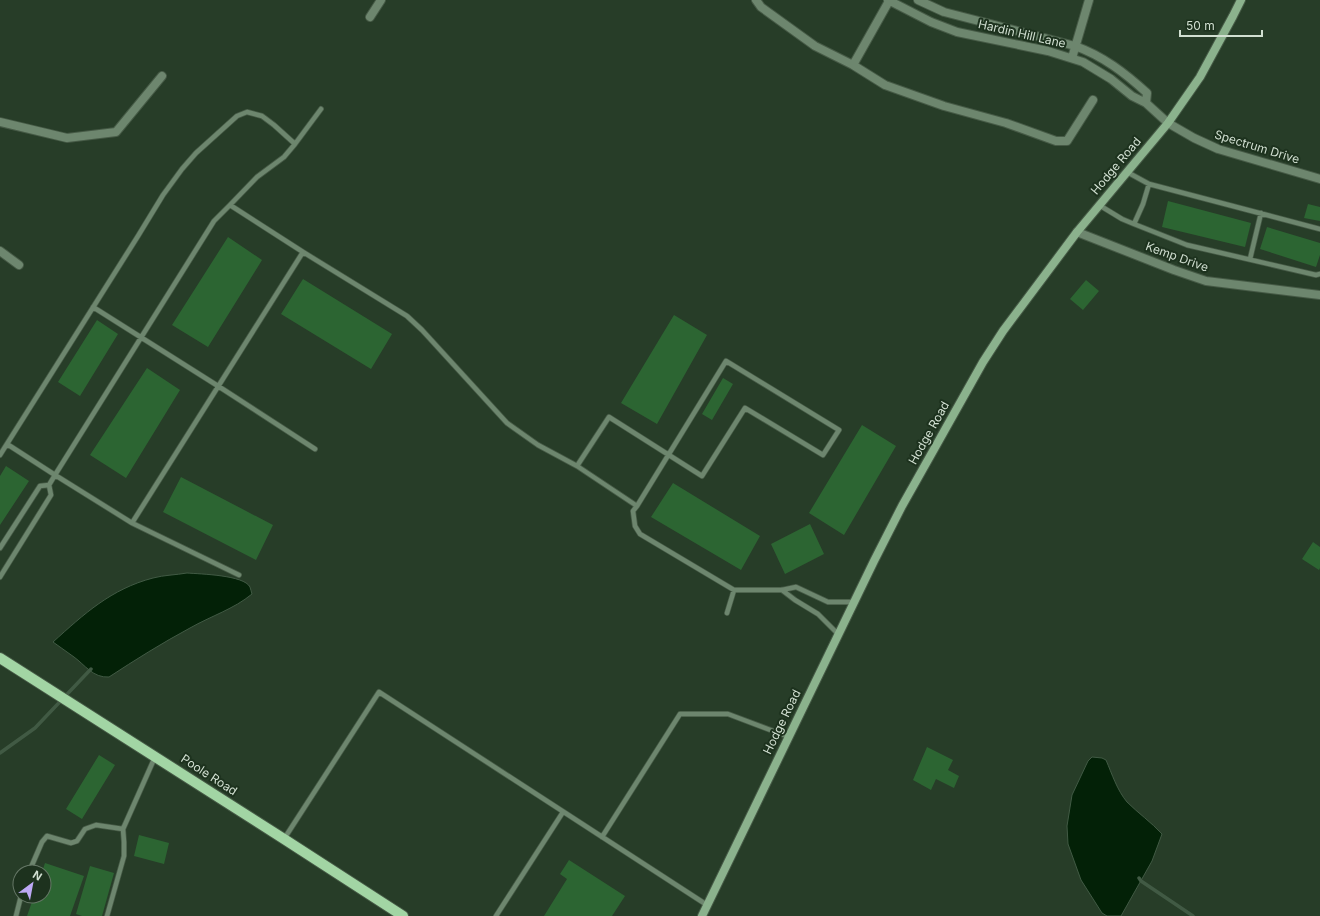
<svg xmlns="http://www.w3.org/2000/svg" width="1320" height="916" font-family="Inter,sans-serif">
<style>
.water{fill:#032107;stroke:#415a44}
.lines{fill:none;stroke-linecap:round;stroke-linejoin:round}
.stream{stroke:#415a44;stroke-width:3.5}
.building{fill:#2c6532}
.service-casing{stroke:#465a46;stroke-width:6}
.minor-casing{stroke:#465a46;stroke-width:10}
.secondary-casing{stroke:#465a46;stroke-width:10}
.primary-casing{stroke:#465a46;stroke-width:12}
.service{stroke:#6d866e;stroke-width:4.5}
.minor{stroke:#6d866e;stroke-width:8}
.secondary{stroke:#8bb28d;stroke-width:8}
.primary{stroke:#a2d5a4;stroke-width:10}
.labels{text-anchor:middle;stroke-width:4;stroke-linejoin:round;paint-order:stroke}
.street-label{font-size:12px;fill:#d1dfd1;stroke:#1d321e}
</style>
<rect width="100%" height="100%" fill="#273d28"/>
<path class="water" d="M 187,573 C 200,574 244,575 250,587 C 251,589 251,592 252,594 C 234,609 211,616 190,628 C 162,643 135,660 109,677 C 93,678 85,665 74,657 C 67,652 60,647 53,642 C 84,614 111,589 153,578 C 164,575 176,575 187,573 Z
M 1092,757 L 1102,758 L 1106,760 C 1112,774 1117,790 1127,802 C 1138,813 1151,822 1162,834 L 1152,861 L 1121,916 L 1107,916 L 1102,913 L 1081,880 L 1068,844 L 1067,826 L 1072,795 L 1088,761 Z"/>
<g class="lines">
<path class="stream" d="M 0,753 L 35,728 L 91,669
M 1139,878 L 1141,881 L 1193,916"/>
</g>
<path class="building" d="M 1168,201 L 1251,223 L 1245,247 L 1162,227 Z
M 1308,204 L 1320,207 L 1320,221 L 1304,218 Z
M 1267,227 L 1320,243 L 1320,255 L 1316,267 L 1260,249 Z
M 228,237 L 262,260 L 208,347 L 172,325 Z
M 303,279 L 392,334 L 371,369 L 281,314 Z
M 1086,280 L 1099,291 L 1083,310 L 1070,299 Z
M 674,315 L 707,335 L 657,424 L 621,403 Z
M 97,320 L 118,334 L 80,396 L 58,382 Z
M 147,368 L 180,390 L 126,478 L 90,455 Z
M 723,378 L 733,384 L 712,420 L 702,414 Z
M 862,425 L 896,446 L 844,535 L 809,513 Z
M 6,466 L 29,481 L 0,525 L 0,476 Z
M 181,477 L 273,525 L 256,560 L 163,512 Z
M 673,483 L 760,536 L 741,570 L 651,517 Z
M 810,524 L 824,554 L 785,574 L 771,544 Z
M 1313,542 L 1320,547 L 1320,568 L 1319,570 L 1302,559 Z
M 927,747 L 953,760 L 948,770 L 959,776 L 954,788 L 936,779 L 931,790 L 913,780 Z
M 99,755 L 115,765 L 82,819 L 66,809 Z
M 139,835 L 169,843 L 164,864 L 134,856 Z
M 569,860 L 625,896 L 612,916 L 544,916 L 567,879 L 560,874 Z
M 45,863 L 84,876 L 70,916 L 27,916 L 34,896 L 44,896 L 44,872 L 42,872 Z
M 90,866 L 114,873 L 102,916 L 82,916 L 76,914 Z"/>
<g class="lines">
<defs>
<path id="service" d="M 1127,172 L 1149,184 L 1320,229
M 230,205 L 257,177 L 284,157 L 295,144 L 321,109
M 1099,205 L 1122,219 L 1134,224 L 1143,204 L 1149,184
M 1134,224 L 1187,245 L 1316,275 L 1320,274
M 303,252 L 230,205 L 214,221 L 55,475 L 132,523 L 303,252 L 407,316 L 422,330 L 507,423 L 538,445 L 577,466
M 1250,259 L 1261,213
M 93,307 L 218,386 L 315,449
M 0,455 L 138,236 L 163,195 L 182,169 L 196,153 L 237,116 L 247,112 L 262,116 L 274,125 L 295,144
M 637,506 L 577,466 L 609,417 L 702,476 L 745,408 L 823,455 L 839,430 L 726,361 L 637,506 L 633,511 L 635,526 L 640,534 L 734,590 L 782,590 L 796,587 L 828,602 L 853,602
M 132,523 L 239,575
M 0,548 L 40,486 L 49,485
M 0,577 L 51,495 L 49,485 L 55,475 L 7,444
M 782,590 L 795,600 L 818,614 L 838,634
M 727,613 L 734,590
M 602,837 L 680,714 L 728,714 L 789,737
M 284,839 L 379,692 L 707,905
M 29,872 L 42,842 L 47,836 L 71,843 L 77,841 L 85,829 L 96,825 L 123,829
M 16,916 L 21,896
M 107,916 L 124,856 L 124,842 L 123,829 L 155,757
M 496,916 L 563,812"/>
<path id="minor" d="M 756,0 L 761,7 L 815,46 L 853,65
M 888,0 L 931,22 L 957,32 L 1048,51 L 1083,62 L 1111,79 L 1132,96 L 1146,103 L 1168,123 L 1194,138 L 1218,149 L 1320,179
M 918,0 L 944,12 L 1075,46 C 1103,56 1125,73 1147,93 L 1146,103
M 889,1 L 853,65 L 885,85 L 944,106 L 1006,123 L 1056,141 L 1067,141 L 1093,100
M 370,17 L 381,0
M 1072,58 L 1089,0
M 0,122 L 67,138 L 116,132 L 162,76
M 1077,232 L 1174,270 L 1206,281 L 1320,295
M 0,251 L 19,265"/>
<path id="secondary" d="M 702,916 L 874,561 L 902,506 L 933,451 L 983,362 L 1003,331 L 1077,232 L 1168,123 L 1200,77 L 1233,16 L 1241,0"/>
<path id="primary" d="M 0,658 L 284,839 L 403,916"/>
</defs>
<use href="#service" class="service-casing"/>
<use href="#minor" class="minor-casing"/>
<use href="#secondary" class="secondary-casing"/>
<use href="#primary" class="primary-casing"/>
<use href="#service" class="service"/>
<use href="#minor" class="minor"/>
<use href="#secondary" class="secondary"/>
<use href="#primary" class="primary"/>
</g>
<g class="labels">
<g class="street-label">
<text transform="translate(1022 34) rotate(13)" y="4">Hardin Hill Lane</text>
<text transform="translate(1257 147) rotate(17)" y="4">Spectrum Drive</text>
<text transform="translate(1116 166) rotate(-50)" y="4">Hodge Road</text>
<text transform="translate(1177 257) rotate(20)" y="4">Kemp Drive</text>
<text transform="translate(929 433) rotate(-61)" y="4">Hodge Road</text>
<text transform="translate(782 722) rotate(-64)" y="4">Hodge Road</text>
<text transform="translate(209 775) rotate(33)" y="4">Poole Road</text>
</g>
</g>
<g transform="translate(32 884) rotate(32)"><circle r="19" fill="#1d321e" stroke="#657766"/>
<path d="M0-3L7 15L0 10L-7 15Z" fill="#bda9f5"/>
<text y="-6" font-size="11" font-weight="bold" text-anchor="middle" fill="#d1dfd1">N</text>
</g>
<path d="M1180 30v6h82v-6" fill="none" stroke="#d1dfd1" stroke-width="2"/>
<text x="1186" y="30" font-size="12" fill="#d1dfd1" stroke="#1d321e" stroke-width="3" paint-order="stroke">50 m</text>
</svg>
